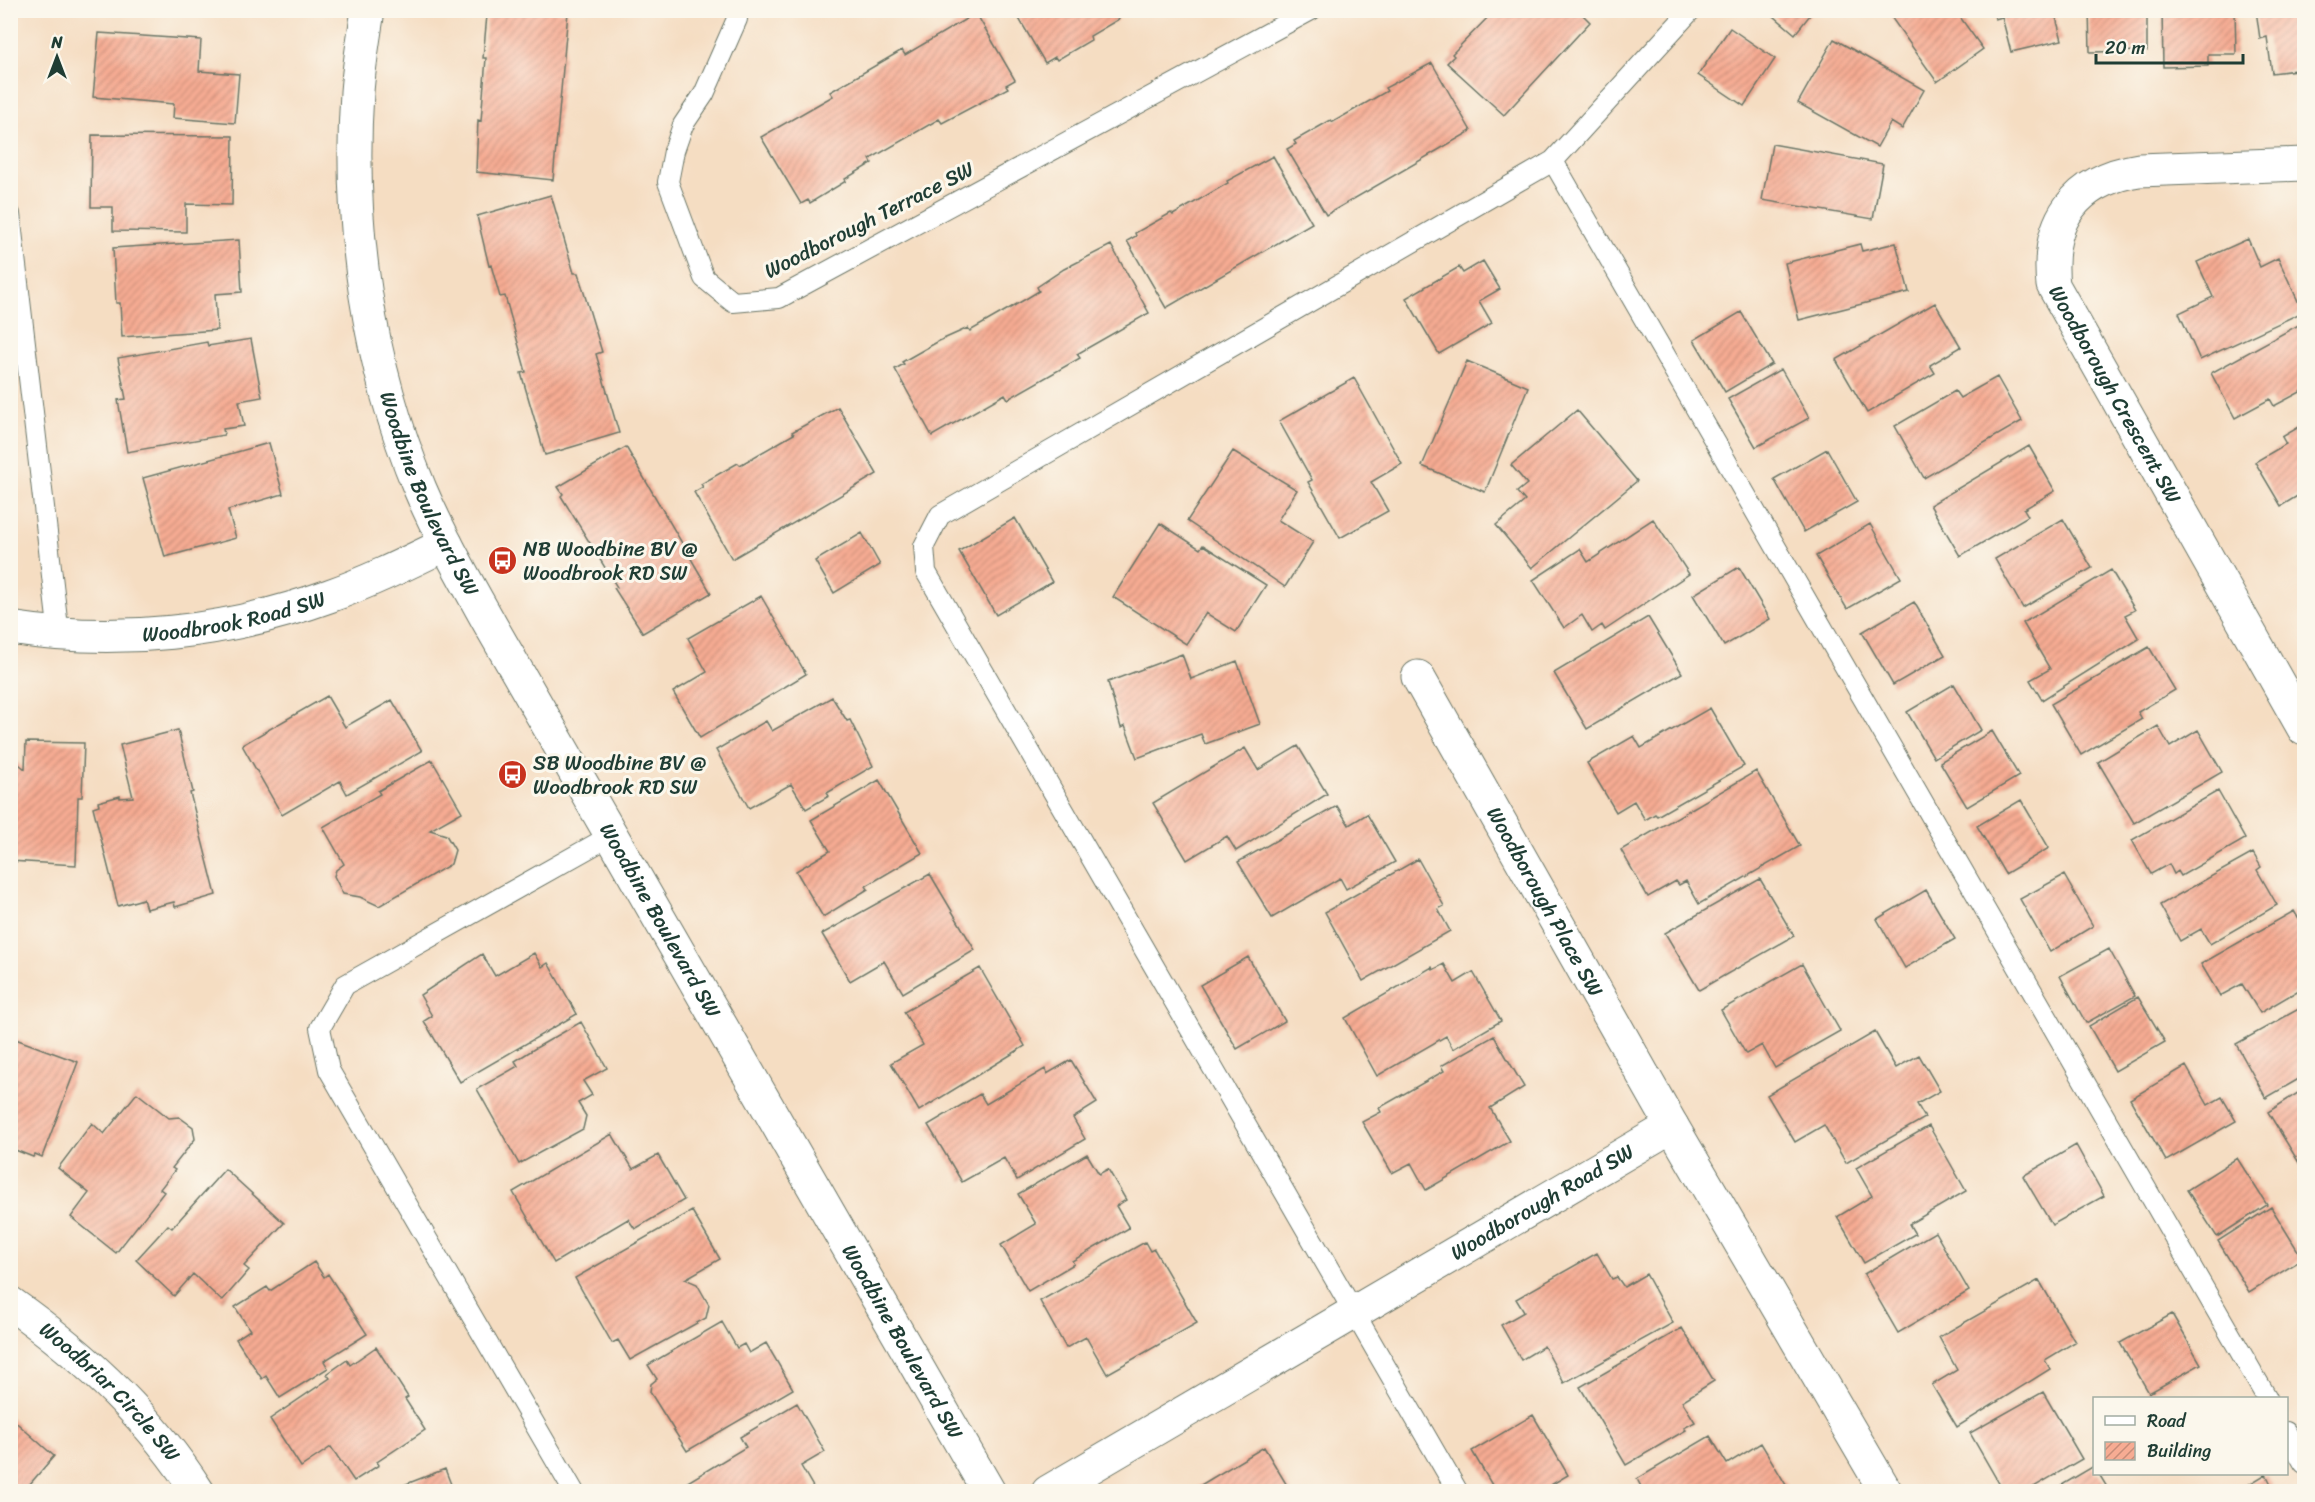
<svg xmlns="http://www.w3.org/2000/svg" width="2315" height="1502" font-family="Sriracha,sans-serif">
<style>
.building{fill:url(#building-hatch)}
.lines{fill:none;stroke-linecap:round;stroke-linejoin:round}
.lane-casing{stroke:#6a7566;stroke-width:22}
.street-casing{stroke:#6a7566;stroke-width:35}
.secondary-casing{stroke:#6a7566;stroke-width:35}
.lane{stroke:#fff;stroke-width:20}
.street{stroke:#fff;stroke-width:33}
.secondary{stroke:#fff;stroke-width:33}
.labels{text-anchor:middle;stroke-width:6;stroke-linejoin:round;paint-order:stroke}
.street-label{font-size:21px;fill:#1f3d34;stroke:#fbf7ec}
.poi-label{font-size:21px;fill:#1f3d34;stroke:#fbf7ec;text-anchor:start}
</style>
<defs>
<pattern id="building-hatch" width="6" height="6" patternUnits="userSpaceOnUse" patternTransform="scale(1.5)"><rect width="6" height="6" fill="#f7ac93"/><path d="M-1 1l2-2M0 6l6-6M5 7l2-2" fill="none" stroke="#c78d79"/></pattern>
</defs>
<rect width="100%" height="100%" fill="#fbf7ec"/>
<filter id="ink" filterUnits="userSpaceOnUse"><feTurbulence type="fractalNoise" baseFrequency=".0167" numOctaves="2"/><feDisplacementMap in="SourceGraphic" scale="12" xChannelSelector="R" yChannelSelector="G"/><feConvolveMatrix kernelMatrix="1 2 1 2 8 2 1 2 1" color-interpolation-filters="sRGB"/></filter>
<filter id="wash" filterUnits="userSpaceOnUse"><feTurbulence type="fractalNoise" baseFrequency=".008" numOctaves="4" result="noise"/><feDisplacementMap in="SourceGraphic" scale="24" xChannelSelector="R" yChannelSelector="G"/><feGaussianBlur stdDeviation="1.35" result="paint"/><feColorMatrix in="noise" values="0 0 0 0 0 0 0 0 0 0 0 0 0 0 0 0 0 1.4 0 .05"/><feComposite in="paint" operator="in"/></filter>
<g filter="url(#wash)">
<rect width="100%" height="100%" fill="#f5ddc2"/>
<g id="blocks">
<path class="building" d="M 491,10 L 568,12 L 553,180 L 476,172 L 478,120 L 481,121 L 486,58 L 483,58 L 487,15 L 490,15 Z
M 1014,10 L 1126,10 L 1117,16 L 1119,19 L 1090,36 L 1091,40 L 1057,60 L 1055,57 L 1045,63 Z
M 1495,10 L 1578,10 L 1590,22 L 1504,115 L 1447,63 L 1454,56 L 1452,54 Z
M 1767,10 L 1814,10 L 1795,34 Z
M 1900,10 L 1955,10 L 1983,49 L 1937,82 L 1891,17 Z
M 1993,10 L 2054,10 L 2062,40 L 2011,52 L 2002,17 L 1995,19 Z
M 2089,10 L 2147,10 L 2147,51 L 2090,52 Z
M 2162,10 L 2235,10 L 2236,54 L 2208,54 L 2208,66 L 2163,67 Z
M 2256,10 L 2304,10 L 2304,69 L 2272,73 L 2267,37 L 2260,39 Z
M 976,13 L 1015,80 L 1006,85 L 1008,88 L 942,123 L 939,119 L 870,159 L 872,163 L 845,179 L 846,181 L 810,203 L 808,200 L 801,204 L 761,137 L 833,96 L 830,92 L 902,50 L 905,55 Z
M 1730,28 L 1775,59 L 1744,106 L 1698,75 Z
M 99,33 L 201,40 L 199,71 L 239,74 L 235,123 L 173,118 L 174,104 L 93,97 Z
M 1834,39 L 1924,90 L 1902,129 L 1891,122 L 1877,147 L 1798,103 Z
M 1432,63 L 1471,131 L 1326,215 L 1287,149 L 1296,144 L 1294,141 L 1331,120 L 1333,122 L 1387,91 L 1385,88 Z
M 92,135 L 233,136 L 232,205 L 186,204 L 186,232 L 113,231 L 113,207 L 91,207 Z
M 1772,144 L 1883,164 L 1873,219 L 1762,200 Z
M 1273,156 L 1312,223 L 1166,308 L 1127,241 L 1136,236 L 1135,233 L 1171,213 L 1173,215 L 1228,183 L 1227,181 Z
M 551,195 L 574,273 L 578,273 L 602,352 L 596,354 L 619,433 L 545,455 L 521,373 L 526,372 L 505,296 L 500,297 L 491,265 L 489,266 L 477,216 Z
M 2248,239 L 2260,267 L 2278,258 L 2303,312 L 2200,360 L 2179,313 L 2213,297 L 2197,262 Z
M 239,240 L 242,292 L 215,294 L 217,330 L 122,337 L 120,303 L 116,303 L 113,248 Z
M 1896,243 L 1909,292 L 1799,320 L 1785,263 L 1860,244 L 1862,251 Z
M 1111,245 L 1149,313 L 1077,354 L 1080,358 L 1008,399 L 1005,394 L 932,436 L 895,369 L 904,364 L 902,362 L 939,341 L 968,328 L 970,331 L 1024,300 L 1039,291 L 1037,287 L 1064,269 Z
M 1483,261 L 1500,289 L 1479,301 L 1492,323 L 1439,354 L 1406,298 L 1459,267 L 1463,273 Z
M 1935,303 L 1961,347 L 1930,365 L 1935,373 L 1867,413 L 1836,360 Z
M 1741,312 L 1772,364 L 1725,392 L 1694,340 Z
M 2304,322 L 2304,390 L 2274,406 L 2270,399 L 2235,418 L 2211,373 Z
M 251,339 L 262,397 L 239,401 L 244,426 L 223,429 L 224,435 L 127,452 L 118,400 L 126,399 L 118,358 L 207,342 L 208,346 Z
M 1467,361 L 1528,387 L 1485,492 L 1422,466 Z
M 1781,369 L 1809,418 L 1756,447 L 1728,399 Z
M 1997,377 L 2022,421 L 1924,478 L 1895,426 L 1955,391 L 1960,398 Z
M 1354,378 L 1402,464 L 1371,482 L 1388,511 L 1340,538 L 1308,482 L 1312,480 L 1279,421 Z
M 838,407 L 877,474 L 732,559 L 694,492 L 703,487 L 701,484 L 738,463 L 740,465 L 794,434 L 792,432 Z
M 1577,410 L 1637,481 L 1532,568 L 1496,525 L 1525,501 L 1517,492 L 1527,484 L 1511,465 Z
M 2304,424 L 2304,492 L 2281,506 L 2255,462 L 2286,444 L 2282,437 Z
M 269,443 L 283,494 L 228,510 L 236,538 L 165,557 L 143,478 Z
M 2029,446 L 2055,491 L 2024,509 L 2028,516 L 1960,556 L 1930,505 Z
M 626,447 L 711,593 L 643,633 L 614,588 L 617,587 L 561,496 L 563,494 L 558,487 Z
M 1827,449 L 1857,502 L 1804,532 L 1774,479 Z
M 1233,451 L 1297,490 L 1278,520 L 1313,542 L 1285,587 L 1187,521 Z
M 1015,518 L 1052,582 L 996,615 L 959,551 Z
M 1653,519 L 1689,574 L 1605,630 L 1602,625 L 1592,632 L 1582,615 L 1564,628 L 1533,580 L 1580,549 L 1588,562 Z
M 2063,519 L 2092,568 L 2023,608 L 1995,559 Z
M 1160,523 L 1200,549 L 1203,545 L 1266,585 L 1236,632 L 1206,613 L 1186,644 L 1113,597 Z
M 1870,524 L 1901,578 L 1847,609 L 1816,556 Z
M 862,533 L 880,565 L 834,593 L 815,561 Z
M 1739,567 L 1770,619 L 1724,646 L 1693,595 Z
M 2111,570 L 2135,610 L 2125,615 L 2139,639 L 2042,700 L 2030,680 L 2050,669 L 2023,623 Z
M 761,596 L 806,674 L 700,738 L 673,692 L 707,672 L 688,638 Z
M 1914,602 L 1945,655 L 1893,685 L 1862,632 Z
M 1648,617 L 1682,673 L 1587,729 L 1554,673 Z
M 2149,647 L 2175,690 L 2138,712 L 2142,719 L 2081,755 L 2051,704 Z
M 1182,654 L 1191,679 L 1237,661 L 1260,724 L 1205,744 L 1201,734 L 1137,758 L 1125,726 L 1121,728 L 1108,682 Z
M 1954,684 L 1981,730 L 1934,758 L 1907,712 Z
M 327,696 L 345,727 L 392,700 L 422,751 L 347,794 L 340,781 L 282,815 L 242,745 Z
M 832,697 L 847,721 L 850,720 L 873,766 L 827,793 L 829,796 L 806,809 L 791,784 L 749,808 L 716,750 L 766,721 L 772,731 Z
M 1710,708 L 1744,766 L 1657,816 L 1655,814 L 1645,820 L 1634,801 L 1616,812 L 1587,763 L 1634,736 L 1641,748 Z
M 2158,726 L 2170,747 L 2198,730 L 2222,772 L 2134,823 L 2098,762 Z
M 178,730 L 193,792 L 190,793 L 216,895 L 175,907 L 174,902 L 146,909 L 143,899 L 118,906 L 93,807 L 99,805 L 98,802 L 120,796 L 120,798 L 133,797 L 120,745 Z
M 1992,731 L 2019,776 L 1967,807 L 1940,762 Z
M 26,742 L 84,743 L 82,797 L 78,797 L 76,865 L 10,861 L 10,761 L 15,761 L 25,769 Z
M 1298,746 L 1327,794 L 1236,851 L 1227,836 L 1187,860 L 1153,803 L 1245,748 L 1258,770 Z
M 432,760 L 462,812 L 430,830 L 446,835 L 455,850 L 451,864 L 379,906 L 360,897 L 343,894 L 334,876 L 336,870 L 344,864 L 323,827 L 380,794 L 378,791 Z
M 1756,771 L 1800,846 L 1699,904 L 1686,881 L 1679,885 L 1676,881 L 1648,897 L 1621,850 Z
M 879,780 L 922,853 L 866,886 L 868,889 L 823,917 L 796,871 L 830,851 L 811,820 Z
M 2218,791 L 2245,839 L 2181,876 L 2178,871 L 2174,874 L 2169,864 L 2151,874 L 2132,840 Z
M 2021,800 L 2049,848 L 2005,874 L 1977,826 Z
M 1337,806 L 1349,825 L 1367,814 L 1395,862 L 1346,889 L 1340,878 L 1272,918 L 1238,862 Z
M 2253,853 L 2261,867 L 2257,870 L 2277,905 L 2210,944 L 2201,929 L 2180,941 L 2160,905 Z
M 1418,859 L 1444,906 L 1438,909 L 1450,931 L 1363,981 L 1325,912 Z
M 930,874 L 975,950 L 903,993 L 884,961 L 850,981 L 822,934 Z
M 2064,875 L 2093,926 L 2050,952 L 2020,899 Z
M 1760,879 L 1794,936 L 1699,990 L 1665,933 Z
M 1926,890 L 1955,939 L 1905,968 L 1877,919 Z
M 2294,911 L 2304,928 L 2304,987 L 2260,1013 L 2242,984 L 2220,996 L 2201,964 Z
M 2109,949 L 2135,996 L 2086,1023 L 2060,976 Z
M 534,953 L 542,967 L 548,963 L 577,1014 L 460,1082 L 424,1021 L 432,1016 L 420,995 L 482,954 L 495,976 Z
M 1248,957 L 1285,1021 L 1237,1049 L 1200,985 Z
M 1444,964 L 1455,983 L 1473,972 L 1501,1021 L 1453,1049 L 1446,1036 L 1377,1076 L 1345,1018 L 1432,967 L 1433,970 Z
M 1802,964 L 1840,1031 L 1775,1068 L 1762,1045 L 1746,1054 L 1721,1010 Z
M 980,968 L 1025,1046 L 919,1111 L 891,1063 L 923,1045 L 904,1012 Z
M 2138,997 L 2165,1042 L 2115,1071 L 2089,1026 Z
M 2304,1006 L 2304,1076 L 2266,1098 L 2236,1044 Z
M 581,1022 L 607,1068 L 583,1081 L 592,1095 L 578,1103 L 586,1116 L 583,1129 L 519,1164 L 477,1089 L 518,1066 L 515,1061 L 534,1049 Z
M 1875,1032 L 1896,1068 L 1919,1055 L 1940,1091 L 1917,1104 L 1925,1118 L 1846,1163 L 1824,1125 L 1795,1142 L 1767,1095 Z
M 1494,1036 L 1524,1087 L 1490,1108 L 1510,1141 L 1426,1190 L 1411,1163 L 1392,1173 L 1362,1122 L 1381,1112 L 1379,1108 L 1444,1071 L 1441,1066 Z
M 10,1037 L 78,1062 L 42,1157 L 35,1154 L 33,1157 L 10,1148 Z
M 1071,1060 L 1097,1103 L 1073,1118 L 1085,1139 L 1017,1180 L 1004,1158 L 962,1182 L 928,1125 L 980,1094 L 986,1104 L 1045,1069 L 1047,1074 Z
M 2186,1066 L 2208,1105 L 2222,1097 L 2236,1121 L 2166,1161 L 2130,1099 Z
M 2304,1089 L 2304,1171 L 2268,1112 Z
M 137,1093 L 169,1118 L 179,1117 L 193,1127 L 195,1139 L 172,1168 L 175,1170 L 160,1189 L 164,1192 L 116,1253 L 71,1217 L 89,1193 L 58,1168 L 92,1123 L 104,1134 Z
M 1929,1126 L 1966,1191 L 1909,1224 L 1915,1234 L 1864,1263 L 1837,1217 L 1872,1196 L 1856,1168 Z
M 612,1134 L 633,1169 L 658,1155 L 684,1200 L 635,1229 L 628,1219 L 554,1263 L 513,1192 Z
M 2076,1145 L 2104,1196 L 2052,1225 L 2023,1176 Z
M 1087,1154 L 1099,1174 L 1108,1169 L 1126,1200 L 1116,1206 L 1129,1228 L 1072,1261 L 1074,1264 L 1028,1291 L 1001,1245 L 1036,1224 L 1018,1194 Z
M 2237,1158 L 2267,1205 L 2217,1237 L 2187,1190 Z
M 225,1169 L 284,1223 L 244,1266 L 249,1270 L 222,1301 L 193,1274 L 174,1296 L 136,1260 L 168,1225 L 172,1228 Z
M 2271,1207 L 2303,1259 L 2249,1292 L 2218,1241 Z
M 692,1211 L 720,1259 L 685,1279 L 697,1284 L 709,1305 L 706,1318 L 630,1360 L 618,1340 L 612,1343 L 575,1278 Z
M 1935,1232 L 1969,1291 L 1898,1333 L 1864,1274 Z
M 1145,1242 L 1150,1251 L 1154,1249 L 1197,1323 L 1107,1374 L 1086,1337 L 1066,1348 L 1040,1301 Z
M 1597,1253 L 1612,1279 L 1617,1277 L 1624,1287 L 1646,1274 L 1673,1323 L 1564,1383 L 1544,1346 L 1521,1360 L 1501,1325 L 1524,1312 L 1516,1299 Z
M 314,1262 L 324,1277 L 328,1274 L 367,1334 L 324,1361 L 328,1368 L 280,1398 L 266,1376 L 262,1379 L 236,1339 L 250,1330 L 235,1307 L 267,1287 L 270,1291 Z
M 2039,1280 L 2075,1342 L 2045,1360 L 2050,1369 L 1957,1427 L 1932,1385 L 1957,1370 L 1939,1337 Z
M 2172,1314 L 2201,1364 L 2149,1393 L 2120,1343 Z
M 722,1322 L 737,1348 L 744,1344 L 749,1353 L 766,1343 L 793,1389 L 687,1451 L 650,1392 L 651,1384 L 657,1379 L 648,1365 Z
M 1682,1328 L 1714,1381 L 1682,1401 L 1695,1422 L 1684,1428 L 1686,1430 L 1626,1465 L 1580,1387 Z
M 376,1347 L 408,1397 L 405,1399 L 425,1430 L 377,1462 L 379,1465 L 354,1481 L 331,1447 L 301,1467 L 270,1419 L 330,1378 L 327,1374 L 347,1360 L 350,1365 Z
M 2043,1392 L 2082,1459 L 2025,1492 L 2004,1492 L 1970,1433 Z
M 797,1403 L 825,1452 L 801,1466 L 816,1492 L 691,1492 L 686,1483 L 746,1447 L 740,1437 Z
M 1533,1415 L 1568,1475 L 1539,1492 L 1496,1492 L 1472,1451 Z
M 10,1417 L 54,1456 L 23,1492 L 10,1492 Z
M 1710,1436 L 1727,1464 L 1761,1443 L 1789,1490 L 1644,1492 L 1637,1479 Z
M 1264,1447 L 1291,1492 L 1189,1492 Z
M 2094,1466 L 2094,1474 L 2099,1474 L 2110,1492 L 2050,1492 Z
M 445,1469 L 454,1492 L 388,1492 L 388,1491 Z
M 2266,1474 L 2275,1492 L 2236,1492 Z"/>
</g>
</g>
<g filter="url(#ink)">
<use href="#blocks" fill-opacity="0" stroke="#6a7566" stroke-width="1.5"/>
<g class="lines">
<defs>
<path id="lane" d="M 737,10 L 737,19 L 704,94 L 683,125 L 674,151 L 668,182 L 704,278 L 733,302 L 779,298 L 1311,10
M 1553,161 L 2267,1398
M 10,214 L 59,636
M 2286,1432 L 2304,1463
M 574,1492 L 329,1070 L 320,1028 L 345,985 L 612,835
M 1458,1492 L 926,572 L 924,546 L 940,515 L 1553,161 L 1691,10"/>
<g id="street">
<path id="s1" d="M 2304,164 L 2139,170 C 2075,180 2046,222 2053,285 L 2304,729"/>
<path id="s2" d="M 10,628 C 117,645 227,633 329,596 C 369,582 407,563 446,544"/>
<path id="s3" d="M 1418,677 L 1672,1126"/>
<path id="s4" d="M 10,1303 C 84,1355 149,1415 198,1492"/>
<path id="s5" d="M 1048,1492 L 1672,1126 L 1886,1492"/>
</g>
<g id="secondary">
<path id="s6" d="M 368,10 C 364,37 359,65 357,92 C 348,226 368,364 420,489 C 440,536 466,581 491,626 L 989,1492"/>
</g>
</defs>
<use href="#lane" class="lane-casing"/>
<use href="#street" class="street-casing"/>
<use href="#secondary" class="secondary-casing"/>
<use href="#lane" class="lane"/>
<use href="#street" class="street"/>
<use href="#secondary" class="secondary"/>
</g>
</g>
<defs>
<symbol id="bus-disc" viewBox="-11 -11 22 22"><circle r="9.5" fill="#c8321e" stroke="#fbf7ec"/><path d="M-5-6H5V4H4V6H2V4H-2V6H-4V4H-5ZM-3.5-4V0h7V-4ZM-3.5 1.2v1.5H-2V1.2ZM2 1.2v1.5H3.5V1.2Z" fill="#fff"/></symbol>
</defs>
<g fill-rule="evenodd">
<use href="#bus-disc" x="486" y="544" width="33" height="33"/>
<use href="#bus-disc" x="496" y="758" width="33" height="33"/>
</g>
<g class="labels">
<g class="street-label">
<text transform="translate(869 220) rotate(-27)" y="7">Woodborough Terrace SW</text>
<text dy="7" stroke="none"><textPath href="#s1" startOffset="453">Woodborough Crescent SW</textPath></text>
<text dy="7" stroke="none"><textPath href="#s6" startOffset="496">Woodbine Boulevard SW</textPath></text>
<text dy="7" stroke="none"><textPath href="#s2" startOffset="226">Woodbrook Road SW</textPath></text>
<text dy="7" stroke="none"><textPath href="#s3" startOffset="258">Woodborough Place SW</textPath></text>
<text dy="7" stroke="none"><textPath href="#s6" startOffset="982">Woodbine Boulevard SW</textPath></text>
<text dy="7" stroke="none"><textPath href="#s5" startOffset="573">Woodborough Road SW</textPath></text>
<text dy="7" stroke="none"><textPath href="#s6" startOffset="1468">Woodbine Boulevard SW</textPath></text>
<text dy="7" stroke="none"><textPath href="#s4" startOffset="134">Woodbriar Circle SW</textPath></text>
</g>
<g class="poi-label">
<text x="523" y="556">NB Woodbine BV @<tspan x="523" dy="24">Woodbrook RD SW</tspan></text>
<text x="533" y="770">SB Woodbine BV @<tspan x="533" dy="24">Woodbrook RD SW</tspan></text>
</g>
</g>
<rect width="2315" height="1502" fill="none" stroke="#fbf7ec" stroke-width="36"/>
<rect x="2093" y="1397" width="195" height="78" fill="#fbf7ec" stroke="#a3ada2" stroke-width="1.5"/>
<rect x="2105" y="1416" width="30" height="9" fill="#ffffff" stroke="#a3ada2" stroke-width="1.5"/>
<text x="2147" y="1427" font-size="18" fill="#1f3d34">Road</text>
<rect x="2105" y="1442" width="30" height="18" fill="url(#building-hatch)" stroke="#a3ada2" stroke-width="1.5"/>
<text x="2147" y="1457" font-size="18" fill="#1f3d34">Building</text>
<g transform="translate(57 57)" stroke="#fbf7ec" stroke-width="4.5" paint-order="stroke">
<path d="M0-4.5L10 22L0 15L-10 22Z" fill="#1f3d34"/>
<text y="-9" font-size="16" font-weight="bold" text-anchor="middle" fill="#1f3d34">N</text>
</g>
<path d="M2096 54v9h147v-9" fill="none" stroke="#1f3d34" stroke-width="3"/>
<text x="2105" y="54" font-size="18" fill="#1f3d34" stroke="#fbf7ec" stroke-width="4.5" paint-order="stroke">20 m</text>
</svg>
